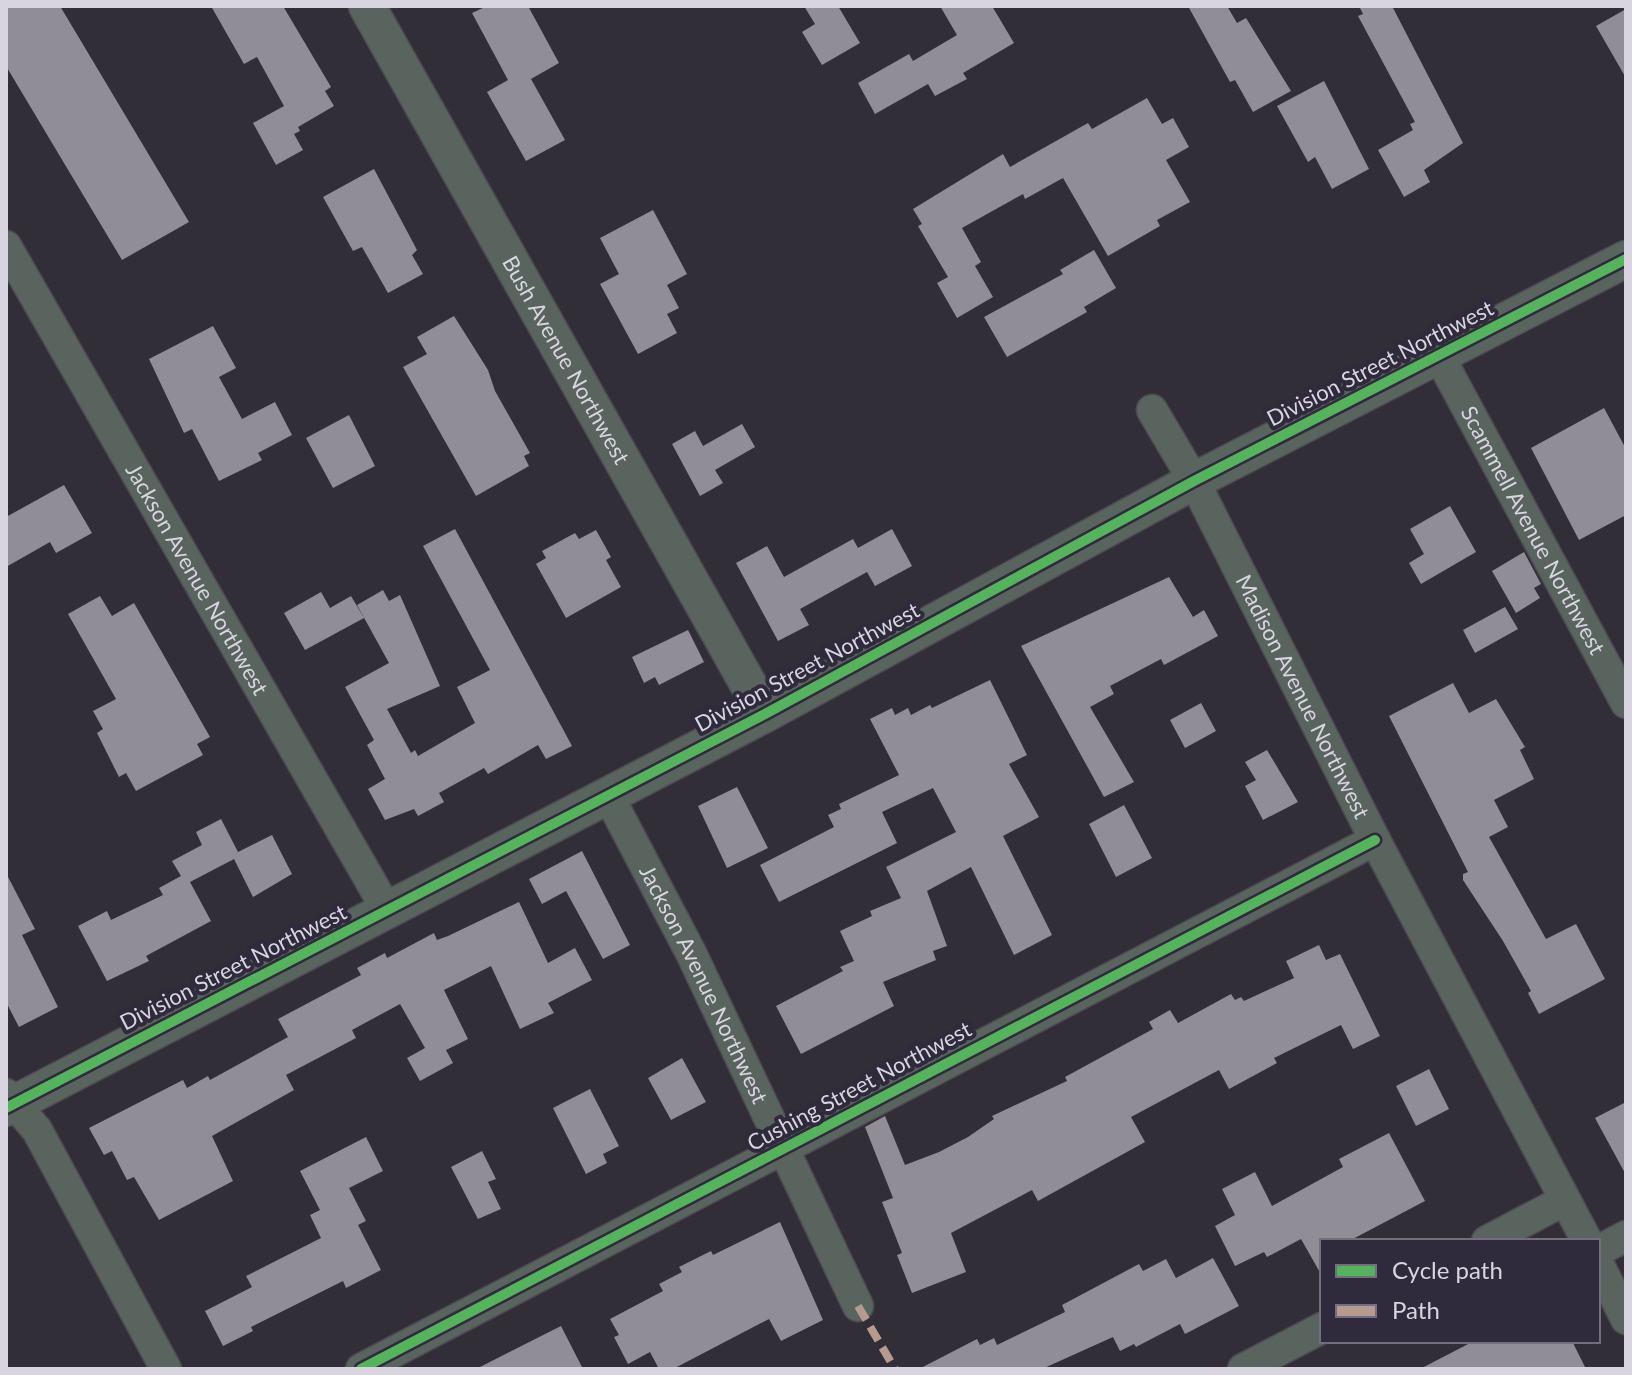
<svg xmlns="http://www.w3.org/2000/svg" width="1632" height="1375" font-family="Lato,sans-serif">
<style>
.building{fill:#908d96}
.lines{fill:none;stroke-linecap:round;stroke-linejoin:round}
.minor-casing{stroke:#4d4a52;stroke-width:33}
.tertiary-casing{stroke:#4d4a52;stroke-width:39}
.minor{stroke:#5a645e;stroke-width:30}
.tertiary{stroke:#5a645e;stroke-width:36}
.quiet{stroke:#b69a8f;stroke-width:8;stroke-dasharray:16 8;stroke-linecap:butt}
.cycleway-casing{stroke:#2f2a3c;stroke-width:15}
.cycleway{stroke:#56b35d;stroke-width:10}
.labels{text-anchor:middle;stroke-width:8;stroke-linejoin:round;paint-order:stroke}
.street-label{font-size:22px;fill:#d8d5e1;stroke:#2f2a3c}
</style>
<rect width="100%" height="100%" fill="#312e38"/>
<path class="building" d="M 6,6 L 60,6 L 189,222 L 122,260 L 6,66 Z
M 211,6 L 283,6 L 331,87 L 325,91 L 334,106 L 298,127 L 300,131 L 294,134 L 303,150 L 276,165 L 253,123 L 284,106 L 257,57 L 244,64 Z
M 487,6 L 528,6 L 559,63 L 531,79 L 565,140 L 526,161 L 487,92 L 508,80 L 472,13 Z
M 804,6 L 838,6 L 860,43 L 822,65 L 802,32 L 815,24 Z
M 940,6 L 992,6 L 1014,43 L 963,73 L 967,79 L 935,96 L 928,84 L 875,114 L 858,83 L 909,54 L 913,61 L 957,35 Z
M 1188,6 L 1227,6 L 1237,23 L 1246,18 L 1291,91 L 1253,112 L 1235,80 L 1230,82 Z
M 1359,6 L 1392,6 L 1463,143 L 1424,170 L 1430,182 L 1404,197 L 1378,150 L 1413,130 L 1410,124 L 1415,122 L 1358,16 L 1363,14 Z
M 1626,9 L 1626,78 L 1596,26 Z
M 1324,81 L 1369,169 L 1332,189 L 1315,157 L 1308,162 L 1277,106 Z
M 1147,98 L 1162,124 L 1173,118 L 1189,147 L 1166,160 L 1190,202 L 1157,220 L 1160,226 L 1108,256 L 1063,178 L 1025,199 L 1023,194 L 962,228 L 981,262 L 975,266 L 993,297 L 957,318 L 937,283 L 948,277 L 918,226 L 922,224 L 913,209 L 1003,154 L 1010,167 L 1088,123 L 1092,129 Z
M 374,169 L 417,250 L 412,255 L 423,274 L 388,293 L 362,247 L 353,251 L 323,197 Z
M 653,210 L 687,274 L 667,285 L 679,308 L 667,314 L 677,333 L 638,354 L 600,284 L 619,274 L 600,238 Z
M 1094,250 L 1116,288 L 1084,307 L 1087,312 L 1007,357 L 984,317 L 1063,274 L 1060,270 Z
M 454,316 L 488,370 L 495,391 L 530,453 L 524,456 L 529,466 L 476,496 L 403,367 L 427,354 L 417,337 Z
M 213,326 L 236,368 L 219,377 L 242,419 L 275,402 L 292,435 L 258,453 L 262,460 L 219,481 L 192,429 L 184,433 L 149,359 Z
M 1604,408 L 1626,449 L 1626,515 L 1579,540 L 1531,448 Z
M 349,415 L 375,466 L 333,488 L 306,438 Z
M 742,424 L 755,447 L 715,470 L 723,483 L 700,496 L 672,444 L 695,431 L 703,446 Z
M 64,485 L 92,533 L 56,553 L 50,542 L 6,567 L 6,517 Z
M 1450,506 L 1476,552 L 1421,584 L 1409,563 L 1424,554 L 1410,529 Z
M 455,529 L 572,746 L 546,759 L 538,745 L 488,774 L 484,768 L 439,793 L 444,802 L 418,816 L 414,809 L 385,820 L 368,789 L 385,779 L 367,745 L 374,740 L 345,687 L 389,663 L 357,605 L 383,590 L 389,601 L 400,595 L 440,686 L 387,709 L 411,753 L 415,750 L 418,756 L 475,723 L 457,687 L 490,670 L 423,546 Z
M 892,529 L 912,566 L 875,586 L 867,572 L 800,609 L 809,625 L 778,641 L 736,563 L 767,546 L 784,577 L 853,539 L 858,548 Z
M 596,530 L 611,557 L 606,560 L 621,587 L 566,618 L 536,564 L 546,558 L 542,551 L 575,533 L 579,539 Z
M 1524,552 L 1541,584 L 1534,588 L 1540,598 L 1516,613 L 1492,571 Z
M 1169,577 L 1193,617 L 1204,610 L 1218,636 L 1164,665 L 1161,659 L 1110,686 L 1114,694 L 1090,707 L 1134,782 L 1104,797 L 1021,646 Z
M 321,592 L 330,608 L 351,596 L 364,618 L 305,650 L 284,613 Z
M 100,596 L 112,616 L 134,603 L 210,737 L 197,744 L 203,755 L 136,791 L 126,773 L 119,777 L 97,733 L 103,729 L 93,711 L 116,699 L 68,614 Z
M 1505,607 L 1518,629 L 1475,653 L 1463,630 Z
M 688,630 L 704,662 L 659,685 L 655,677 L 644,683 L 632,657 Z
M 990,680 L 1027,755 L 1009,764 L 1039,817 L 1003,836 L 1052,935 L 1014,955 L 971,867 L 927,891 L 947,946 L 933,951 L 936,960 L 883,982 L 894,1006 L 801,1054 L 776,1006 L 843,971 L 840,967 L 854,961 L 840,931 L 872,916 L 870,911 L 901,898 L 886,867 L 956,832 L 933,788 L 882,812 L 897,843 L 779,902 L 760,865 L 834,827 L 828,815 L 841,809 L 839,804 L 899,775 L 870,719 L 892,708 L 895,715 L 908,708 L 911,715 L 930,705 L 932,708 Z
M 1453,683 L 1469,713 L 1496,699 L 1525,747 L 1520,750 L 1534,779 L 1494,800 L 1508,827 L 1489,837 L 1546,939 L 1576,924 L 1605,979 L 1539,1014 L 1528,993 L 1531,991 L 1503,941 L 1463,880 L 1463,874 L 1468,872 L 1389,716 Z
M 1201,703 L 1216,731 L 1185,748 L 1170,720 Z
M 1267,750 L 1298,802 L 1263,820 L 1245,786 L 1256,780 L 1245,762 Z
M 737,787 L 768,848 L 727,868 L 698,806 Z
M 1124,805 L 1152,858 L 1116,877 L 1089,824 Z
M 221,819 L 238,852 L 272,835 L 292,874 L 253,897 L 234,859 L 190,882 L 211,921 L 146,956 L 149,961 L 107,981 L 78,926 L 107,911 L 111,920 L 163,895 L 159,888 L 181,876 L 172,861 L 202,845 L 196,832 Z
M 582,851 L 630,945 L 603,959 L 566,891 L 542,904 L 529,879 Z
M 6,873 L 35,929 L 22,935 L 58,1007 L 19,1027 L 6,1002 Z
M 519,902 L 548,963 L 575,948 L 592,980 L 548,1003 L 554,1013 L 520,1029 L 491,966 L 444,990 L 468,1039 L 446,1050 L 453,1063 L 420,1081 L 407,1058 L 425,1048 L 400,1004 L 352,1030 L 356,1038 L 286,1075 L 294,1090 L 212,1136 L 233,1181 L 159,1220 L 134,1177 L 127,1180 L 112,1151 L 104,1155 L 89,1128 L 183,1080 L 187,1088 L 208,1076 L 210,1080 L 288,1037 L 278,1019 L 361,975 L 357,968 L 385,953 L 387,958 L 434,933 L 437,940 L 448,936 Z
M 1319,945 L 1326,960 L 1340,954 L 1380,1036 L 1353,1049 L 1341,1025 L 1274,1058 L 1277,1063 L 1229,1089 L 1219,1070 L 1131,1117 L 1145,1142 L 1038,1201 L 1032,1190 L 951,1233 L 966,1272 L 912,1293 L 897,1255 L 902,1253 L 882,1202 L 893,1198 L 865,1127 L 885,1116 L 905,1165 L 939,1152 L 968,1137 L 994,1119 L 992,1116 L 1067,1081 L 1065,1077 L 1153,1029 L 1149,1022 L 1170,1010 L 1178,1023 L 1231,994 L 1235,1000 L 1241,997 L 1244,1001 L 1294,978 L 1286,961 Z
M 682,1058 L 706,1102 L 671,1120 L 648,1078 Z
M 1429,1069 L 1449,1109 L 1416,1126 L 1396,1086 Z
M 590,1089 L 619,1146 L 603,1154 L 607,1163 L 586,1174 L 553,1108 Z
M 1626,1102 L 1626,1175 L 1595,1118 Z
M 1389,1133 L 1425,1201 L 1349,1241 L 1322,1241 L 1322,1276 L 1301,1239 L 1267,1257 L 1264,1252 L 1235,1266 L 1215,1226 L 1235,1215 L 1222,1189 L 1255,1172 L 1272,1206 L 1343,1167 L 1339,1159 Z
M 366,1137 L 383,1171 L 349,1188 L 366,1221 L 358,1225 L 381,1270 L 346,1288 L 343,1281 L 251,1327 L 253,1331 L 223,1346 L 205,1311 L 252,1287 L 246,1276 L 321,1238 L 310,1215 L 320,1210 L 300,1171 Z
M 482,1151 L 496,1179 L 488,1182 L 501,1209 L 478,1219 L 451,1167 Z
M 780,1222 L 823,1320 L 781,1341 L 769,1319 L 673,1369 L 659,1369 L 650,1352 L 628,1364 L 614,1337 L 619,1335 L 610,1319 L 663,1291 L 659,1284 L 682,1272 L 679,1267 L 711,1251 L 713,1255 Z
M 1213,1258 L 1239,1306 L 1185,1334 L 1180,1324 L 1136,1347 L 1134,1344 L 1120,1351 L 1113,1337 L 1042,1369 L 919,1369 L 977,1339 L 980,1345 L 994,1338 L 997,1345 L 1065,1312 L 1062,1305 L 1139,1264 L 1143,1271 L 1166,1259 L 1176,1278 Z
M 561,1326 L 583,1369 L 476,1369 Z
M 1474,1341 L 1572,1341 L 1586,1369 L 1420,1369 Z"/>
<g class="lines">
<defs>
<g id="minor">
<path id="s1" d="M 6,246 L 387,910"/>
<path id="s2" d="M 1439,356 L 1626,703"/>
<path id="s3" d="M 1152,410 L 1194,481 L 1375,840 L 1587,1241"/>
<path id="s4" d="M 608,795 L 691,953 L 858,1306"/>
<path d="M 6,1094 L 37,1130 L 166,1369"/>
<path d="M 1487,1241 L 1565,1200"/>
<path d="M 1598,1251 L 1626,1236"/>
<path d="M 1598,1263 L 1626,1319"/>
<path d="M 361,1369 L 1375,840"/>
<path d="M 1243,1369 L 1322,1328"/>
</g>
<g id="tertiary">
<path id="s5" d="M 367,6 L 765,714"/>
<path d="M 6,1108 L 765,714 L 1194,481 L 1626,259"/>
</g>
</defs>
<use href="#minor" class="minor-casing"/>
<use href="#tertiary" class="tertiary-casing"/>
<use href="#minor" class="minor"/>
<use href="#tertiary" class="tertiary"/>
<path class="quiet" d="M 858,1306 L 895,1369"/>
<defs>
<path id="cycleway" d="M 6,1108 L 765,714 L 1194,481 L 1626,259
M 361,1369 L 1375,840"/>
</defs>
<use href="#cycleway" class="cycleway-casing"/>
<use href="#cycleway" class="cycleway"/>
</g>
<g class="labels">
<g class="street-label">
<text dy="8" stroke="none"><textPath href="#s5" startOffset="406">Bush Avenue Northwest</textPath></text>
<text transform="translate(1380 363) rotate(-27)" y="8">Division Street Northwest</text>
<text dy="8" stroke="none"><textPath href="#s2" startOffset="198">Scammell Avenue Northwest</textPath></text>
<text dy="8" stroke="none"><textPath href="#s1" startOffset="384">Jackson Avenue Northwest</textPath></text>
<text transform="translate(807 667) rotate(-28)" y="8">Division Street Northwest</text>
<text dy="8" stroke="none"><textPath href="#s3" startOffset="324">Madison Avenue Northwest</textPath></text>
<text transform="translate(233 967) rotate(-27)" y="8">Division Street Northwest</text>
<text dy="8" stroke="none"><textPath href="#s4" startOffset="212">Jackson Avenue Northwest</textPath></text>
<text transform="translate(859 1086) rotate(-28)" y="8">Cushing Street Northwest</text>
</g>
</g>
<rect width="1632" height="1375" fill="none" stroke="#d8d5e1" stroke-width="16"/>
<rect x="1320" y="1239" width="280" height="104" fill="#2f2a3c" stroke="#736e7e" stroke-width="2"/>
<rect x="1336" y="1265" width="40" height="12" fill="#56b35d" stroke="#736e7e" stroke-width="2"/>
<text x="1392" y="1279" font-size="24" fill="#d8d5e1">Cycle path</text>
<rect x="1336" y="1305" width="40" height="12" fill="#b69a8f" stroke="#736e7e" stroke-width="2"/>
<text x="1392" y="1319" font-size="24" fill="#d8d5e1">Path</text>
</svg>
